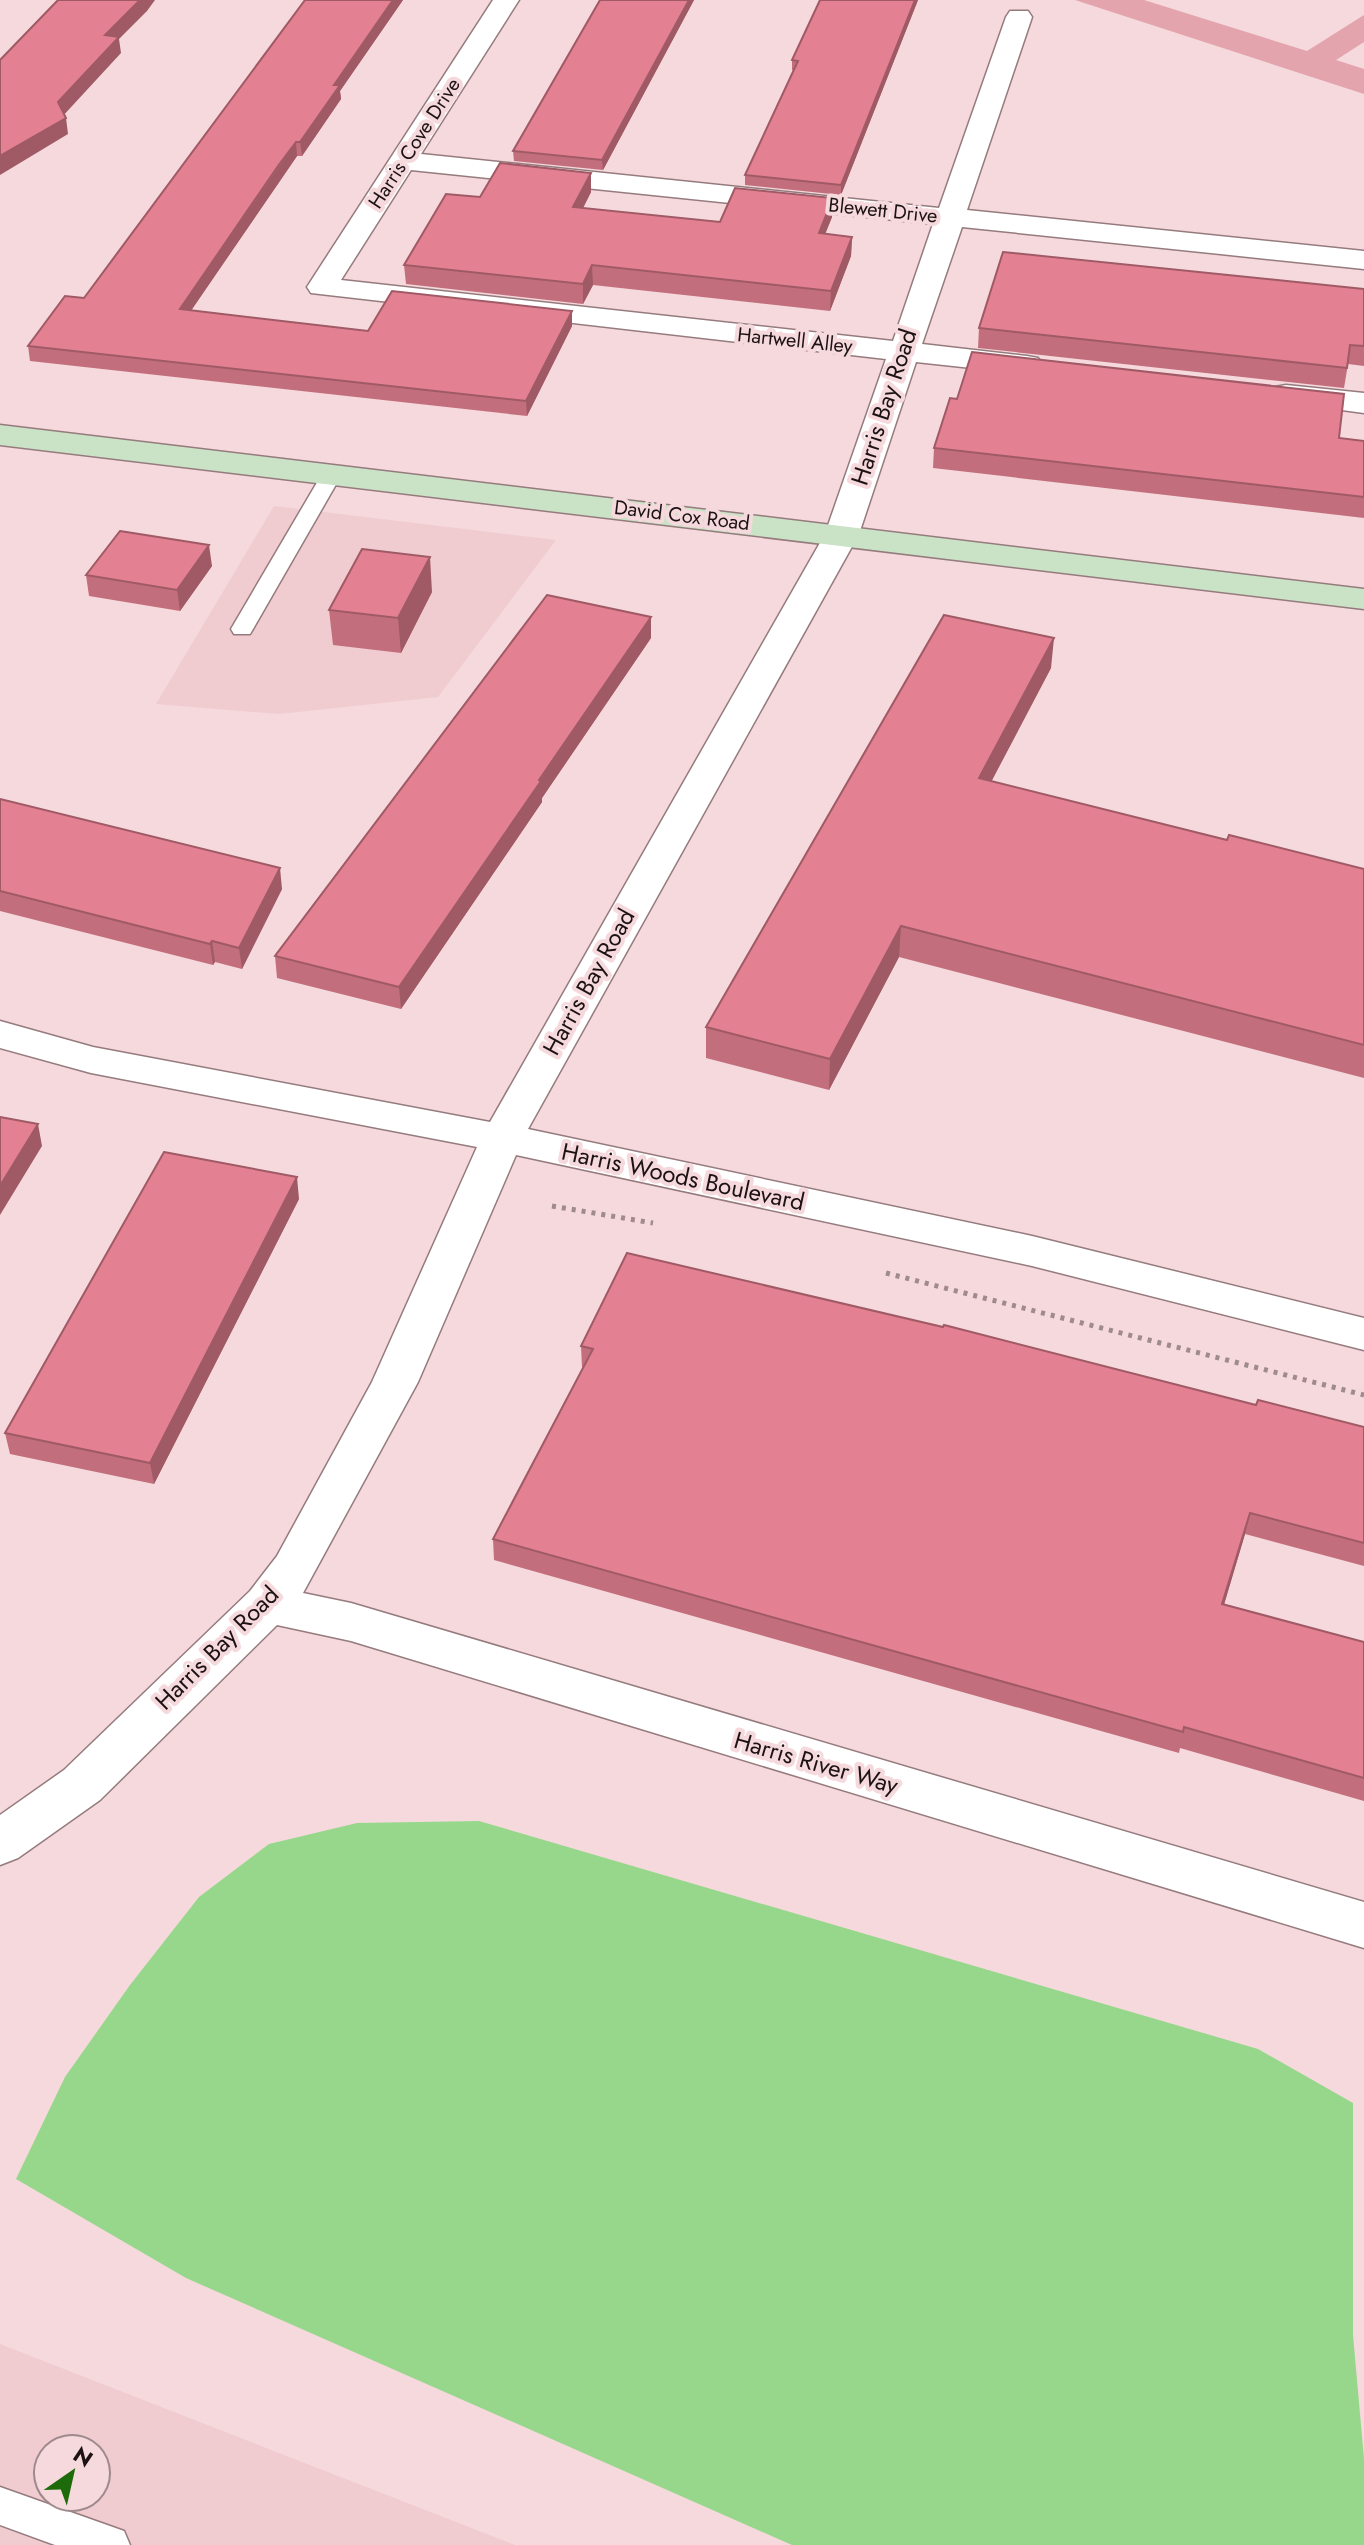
<svg xmlns="http://www.w3.org/2000/svg" width="1364" height="2545" font-family="Jost,sans-serif">
<style>
.built{fill:#f0ccd0;fill-rule:evenodd}
.green{fill:#e3a4ad}
.water{fill:#97d78b}
.lines{fill:none;stroke-linecap:round;stroke-linejoin:round}
.lane-casing{stroke:#957b7e;stroke-width:3}
.street-casing{stroke:#957b7e;stroke-width:3}
.secondary-casing{stroke:#957b7e;stroke-width:3}
.path{stroke:#9f8a8d;stroke-width:5;stroke-dasharray:4 6;stroke-linecap:butt}
.lane{fill:#fff;fill-rule:evenodd}
.street{fill:#fff;fill-rule:evenodd}
.secondary{fill:#cae2c5;fill-rule:evenodd}
.wall{fill:#c36e7d}
.shaded-wall{fill:#9f5a66}
.building{fill:#e38091;stroke:#9f5a66;stroke-width:2}
.labels{text-anchor:middle;stroke-width:8;stroke-linejoin:round;paint-order:stroke}
.far-street-label{font-size:20px;fill:#1c1214;stroke:#f5d9dc}
.street-label{font-size:24px;fill:#1c1214;stroke:#f5d9dc}
</style>
<rect width="100%" height="100%" fill="#f5d9dc"/>
<path class="built" d="M 274,506 L 556,540 L 438,697 L 279,714 L 156,704 Z
M 0,2344 L 515,2545 L 0,2545 ZM 48,2449 L 96,2449 L 96,2497 L 48,2497 Z"/>
<path class="green" d="M 1075,0 L 1144,0 L 1307,51 L 1364,15 L 1364,42 L 1336,60 L 1364,69 L 1364,94 Z"/>
<path class="water" d="M 479,1821 L 1258,2049 L 1353,2103 L 1353,2335 L 1364,2459 L 1364,2545 L 792,2545 L 186,2278 L 16,2179 L 65,2077 L 130,1985 L 199,1897 L 269,1844 L 357,1823 Z"/>
<g class="lines">
<defs>
<path id="lane" d="M 332,468 L 342,474 L 253,629 L 250,634 L 234,634 L 231,629 L 322,474 Z
M 0,2487 L 124,2531 L 130,2545 L 55,2545 L 0,2525 Z"/>
<path id="street" d="M 493,0 L 519,0 L 421,154 L 939,208 L 1006,17 L 1010,11 L 1028,11 L 1032,17 L 967,210 L 1364,251 L 1364,269 L 962,227 L 922,344 L 1027,356 L 1038,358 L 1043,365 L 1038,372 L 1027,374 L 916,362 L 859,534 L 528,1129 L 1032,1236 L 1364,1318 L 1364,1350 L 1032,1266 L 516,1155 L 418,1382 L 303,1593 L 351,1603 L 1364,1902 L 1364,1948 L 351,1641 L 277,1625 L 100,1800 L 18,1858 L 0,1865 L 0,1815 L 64,1770 L 250,1591 L 277,1556 L 372,1382 L 477,1147 L 91,1073 L 0,1048 L 0,1021 L 93,1047 L 490,1122 L 825,534 L 886,359 L 311,293 L 307,287 ZM 411,170 L 933,224 L 893,341 L 341,280 Z
M 1286,385 L 1364,393 L 1364,413 L 1275,401 L 1270,394 L 1275,387 Z"/>
<path id="secondary" d="M 0,425 L 1364,589 L 1364,609 L 0,445 Z"/>
</defs>
<use href="#lane" class="lane-casing"/>
<use href="#street" class="street-casing"/>
<use href="#secondary" class="secondary-casing"/>
<path class="path" d="M 552,1206 L 653,1223
M 886,1273 L 1364,1395"/>
<use href="#lane" class="lane"/>
<use href="#street" class="street"/>
<use href="#secondary" class="secondary"/>
</g>
<path class="wall" d="M 305,0 L 403,0 L 340,91 L 341,99 L 302,156 L 297,156 L 280,181 L 191,310 L 368,331 L 572,311 L 572,326 L 527,416 L 30,361 L 28,346 L 84,298 Z
M 600,0 L 694,0 L 603,170 L 514,161 L 513,151 Z
M 918,0 L 841,195 L 745,185 L 745,175 L 794,70 L 792,70 L 792,60 Z
M 591,173 L 591,192 L 583,208 L 720,222 L 833,198 L 832,217 L 825,234 L 852,237 L 851,256 L 830,311 L 593,285 L 583,304 L 406,284 L 404,265 L 480,197 Z
M 1364,289 L 1364,366 L 1348,364 L 1344,388 L 978,348 L 979,328 Z
M 1339,438 L 1364,441 L 1364,518 L 933,468 L 934,448 Z
M 212,566 L 180,611 L 89,596 L 86,575 Z
M 432,592 L 401,653 L 333,645 L 329,610 Z
M 651,638 L 542,798 L 542,802 L 401,1009 L 277,978 L 275,956 Z
M 1051,668 L 991,781 L 1227,840 L 1364,869 L 1364,1078 L 899,957 L 829,1090 L 706,1058 L 706,1027 Z
M 0,799 L 282,889 L 242,969 L 215,962 L 213,965 L 0,911 Z
M 299,1199 L 154,1484 L 10,1454 L 5,1433 Z
M 581,1346 L 1256,1405 L 1364,1427 L 1364,1566 L 1245,1534 L 1224,1604 L 1364,1642 L 1364,1801 L 1180,1748 L 1179,1753 L 494,1560 L 493,1539 L 583,1368 L 582,1367 Z"/>
<path class="shaded-wall" d="M 140,0 L 155,0 L 147,11 L 119,39 L 121,53 L 61,118 L 58,102 L 105,35 Z
M 393,0 L 403,0 L 340,91 L 341,99 L 302,156 L 300,142 L 334,85 Z
M 689,0 L 694,0 L 603,170 L 602,160 Z
M 915,0 L 918,0 L 841,195 L 841,185 Z
M 66,118 L 68,134 L 0,175 L 0,156 Z
M 296,142 L 297,156 L 182,324 L 180,309 Z
M 591,173 L 591,192 L 574,226 L 573,207 Z
M 833,198 L 832,217 L 818,252 L 819,233 Z
M 852,237 L 851,256 L 830,311 L 831,291 Z
M 592,265 L 593,285 L 583,304 L 583,284 Z
M 572,311 L 572,326 L 527,416 L 526,401 Z
M 209,545 L 212,566 L 180,611 L 177,590 Z
M 430,557 L 432,592 L 401,653 L 398,618 Z
M 651,617 L 651,638 L 542,798 L 542,802 L 401,1009 L 399,987 Z
M 1054,638 L 1051,668 L 977,809 L 979,778 Z
M 280,868 L 282,889 L 242,969 L 239,948 Z
M 901,926 L 899,957 L 829,1090 L 830,1059 Z
M 212,941 L 215,962 L 213,965 L 210,944 Z
M 38,1124 L 42,1146 L 0,1215 L 0,1186 Z
M 297,1177 L 299,1199 L 154,1484 L 150,1463 Z
M 1250,1513 L 1245,1534 L 1218,1625 L 1222,1604 Z"/>
<path class="building" d="M 58,0 L 140,0 L 105,35 L 119,37 L 58,102 L 66,118 L 0,156 L 0,60 Z
M 305,0 L 393,0 L 334,85 L 340,85 L 300,142 L 296,142 L 278,166 L 180,309 L 368,331 L 392,291 L 572,311 L 526,401 L 28,346 L 65,296 L 84,298 Z
M 600,0 L 689,0 L 602,160 L 513,151 Z
M 820,0 L 915,0 L 841,185 L 745,175 L 798,61 L 792,60 Z
M 500,163 L 591,173 L 573,207 L 720,222 L 735,188 L 833,198 L 819,233 L 852,237 L 831,291 L 592,265 L 583,284 L 404,265 L 446,194 L 480,197 Z
M 1003,252 L 1364,289 L 1364,346 L 1350,345 L 1347,368 L 979,328 Z
M 972,352 L 1344,394 L 1339,438 L 1364,441 L 1364,497 L 934,448 L 950,398 L 957,399 Z
M 120,531 L 209,545 L 177,590 L 86,575 Z
M 362,549 L 430,557 L 398,618 L 329,610 Z
M 547,595 L 651,617 L 539,780 L 541,781 L 399,987 L 275,956 Z
M 944,615 L 1054,638 L 979,778 L 1227,840 L 1229,835 L 1364,869 L 1364,1045 L 901,926 L 830,1059 L 706,1027 Z
M 0,799 L 280,868 L 239,948 L 212,941 L 210,944 L 0,891 Z
M 0,1117 L 38,1124 L 0,1186 Z
M 164,1152 L 297,1177 L 150,1463 L 5,1433 Z
M 627,1253 L 943,1327 L 944,1325 L 1256,1405 L 1258,1400 L 1364,1427 L 1364,1543 L 1250,1513 L 1222,1604 L 1364,1642 L 1364,1778 L 1184,1727 L 1183,1732 L 493,1539 L 593,1349 L 581,1346 Z"/>
<g class="labels">
<g class="far-street-label">
<text transform="translate(414 143) rotate(-57)" y="7">Harris Cove Drive</text>
<text transform="translate(883 210) rotate(6)" y="7">Blewett Drive</text>
<text transform="translate(795 340) rotate(6)" y="7">Hartwell Alley</text>
<text transform="translate(682 515) rotate(7)" y="7">David Cox Road</text>
</g>
<g class="street-label">
<text transform="translate(884 407) rotate(-72)" y="8">Harris Bay Road</text>
<text transform="translate(589 982) rotate(-61)" y="8">Harris Bay Road</text>
<text transform="translate(683 1177) rotate(12)" y="8">Harris Woods Boulevard</text>
<text transform="translate(217 1648) rotate(-45)" y="8">Harris Bay Road</text>
<text transform="translate(816 1763) rotate(16)" y="8">Harris River Way</text>
</g>
</g>
<g transform="translate(72 2473) rotate(34)"><circle r="38" fill="#f5d9dc" stroke="#9e898c" stroke-width="2"/>
<path d="M0-6L14 30L0 20L-14 30Z" fill="#1e6b0b"/>
<text y="-12" font-size="22" font-weight="bold" text-anchor="middle" fill="#1c1214">N</text>
</g>
</svg>
